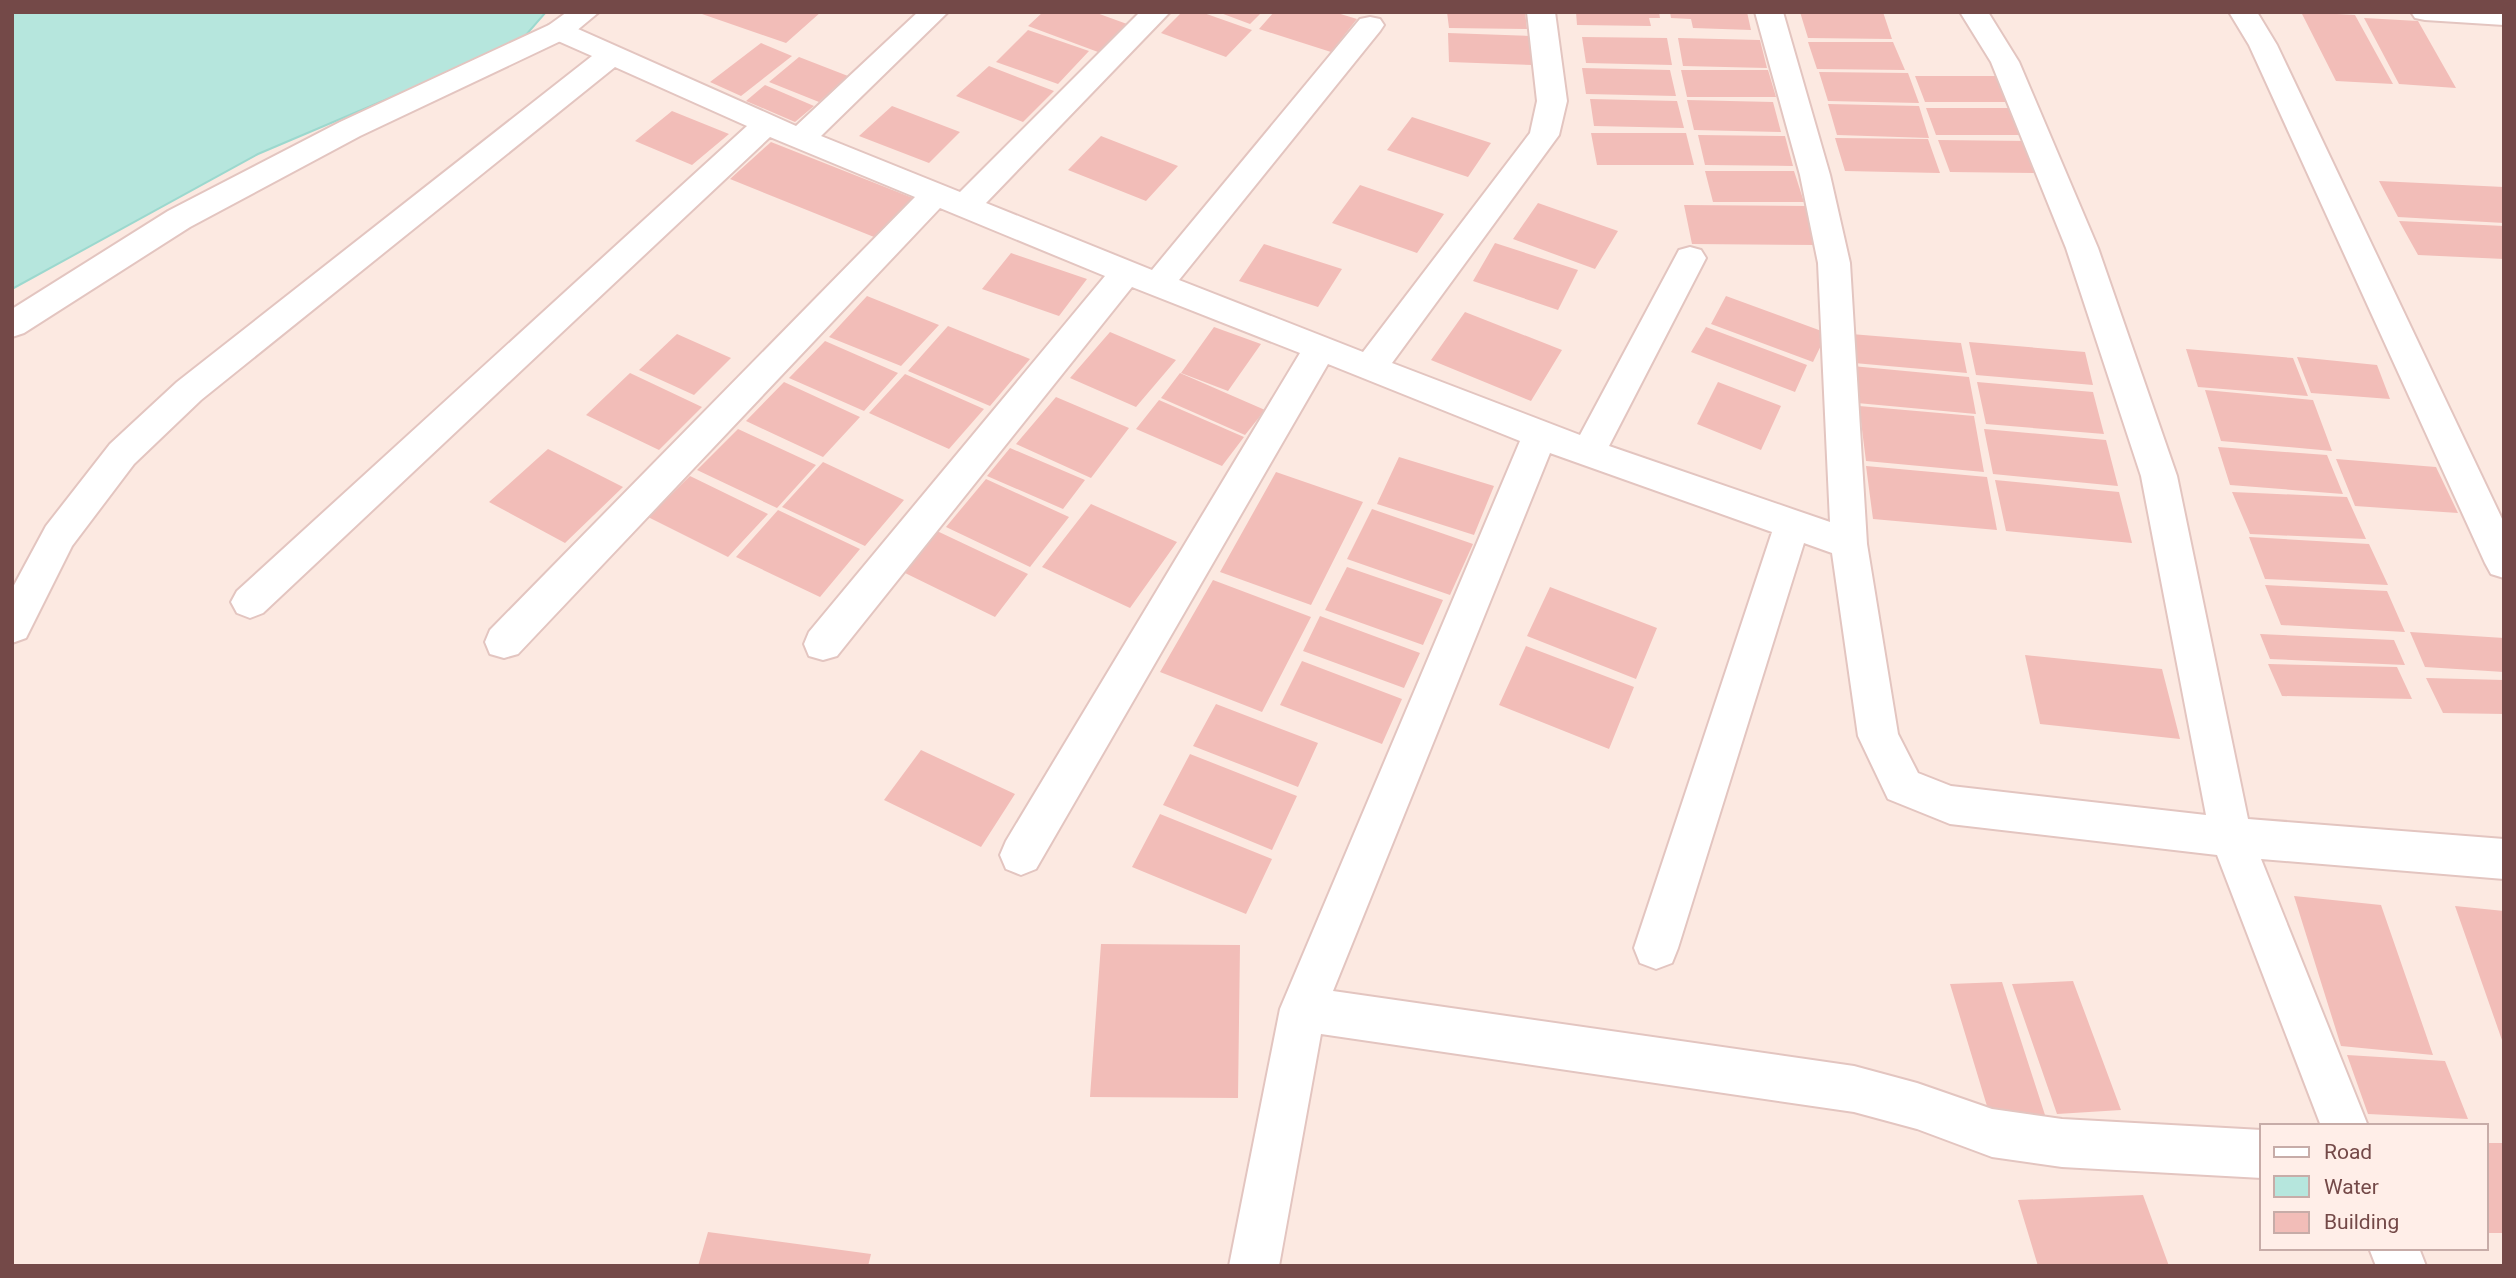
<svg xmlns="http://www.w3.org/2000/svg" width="2516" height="1278" font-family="Roboto,sans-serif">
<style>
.water{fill:#b6e6dd;stroke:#9cd8ce;stroke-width:2}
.building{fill:#f2bdb8}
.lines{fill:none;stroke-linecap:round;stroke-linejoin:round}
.minor-casing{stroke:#e3c5c0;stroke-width:4}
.tertiary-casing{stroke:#e3c5c0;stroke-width:4}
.minor{fill:#fff;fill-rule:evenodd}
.tertiary{fill:#fff;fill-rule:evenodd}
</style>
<rect width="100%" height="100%" fill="#fce9e1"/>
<path class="water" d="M 12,12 L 546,12 L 519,43 L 258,154 L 12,289 Z"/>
<path class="building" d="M 704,12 L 821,12 L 786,43 L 702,14 Z
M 1043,12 L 1094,12 L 1127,24 L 1098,52 L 1028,26 Z
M 1182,12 L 1201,12 L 1252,30 L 1226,57 L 1161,33 Z
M 1218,12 L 1262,12 L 1250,24 Z
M 1274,12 L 1334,12 L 1357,19 L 1331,52 L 1259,29 Z
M 1447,12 L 1525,12 L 1527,29 L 1449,28 Z
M 1576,12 L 1659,12 L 1660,18 L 1649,18 L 1651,26 L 1577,25 Z
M 1670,12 L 1747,12 L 1751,30 L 1693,28 L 1691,19 L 1671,18 Z
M 1800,12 L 1883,12 L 1892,39 L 1808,38 Z
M 2301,12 L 2355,15 L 2393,84 L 2336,81 Z
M 2364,18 L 2418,21 L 2456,88 L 2399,84 Z
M 1028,30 L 1089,51 L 1058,84 L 996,62 Z
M 1448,33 L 1531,36 L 1533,65 L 1449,62 Z
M 1582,37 L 1667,38 L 1672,65 L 1586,63 Z
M 1678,38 L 1760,40 L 1767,68 L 1683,66 Z
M 1808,42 L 1893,42 L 1905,70 L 1817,69 Z
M 761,43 L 792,56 L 741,96 L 710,82 Z
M 799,57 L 848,76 L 819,102 L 769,82 Z
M 989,66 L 1054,91 L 1023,122 L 956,96 Z
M 1582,68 L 1670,70 L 1676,96 L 1586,94 Z
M 1681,70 L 1768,70 L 1776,97 L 1687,97 Z
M 1819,72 L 1908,73 L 1919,103 L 1828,101 Z
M 1915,76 L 2001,76 L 2013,102 L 1925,102 Z
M 765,85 L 814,106 L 795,122 L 746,101 Z
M 1590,99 L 1677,101 L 1684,128 L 1594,126 Z
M 1687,100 L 1773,102 L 1781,132 L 1694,130 Z
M 1828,104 L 1919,106 L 1929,138 L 1837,135 Z
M 892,106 L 960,132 L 929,163 L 859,136 Z
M 1926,108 L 2012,108 L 2025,135 L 1936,135 Z
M 672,111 L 729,134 L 692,165 L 635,141 Z
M 1412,117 L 1491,143 L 1468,177 L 1387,150 Z
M 1591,133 L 1686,133 L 1694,165 L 1597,165 Z
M 1698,135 L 1785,136 L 1793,166 L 1705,165 Z
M 1101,136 L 1178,166 L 1146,201 L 1068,170 Z
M 1835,138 L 1928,139 L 1940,173 L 1845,171 Z
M 1938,140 L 2029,141 L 2043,173 L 1950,172 Z
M 771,142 L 918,200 L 879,239 L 730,179 Z
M 1705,171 L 1794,171 L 1804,202 L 1713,202 Z
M 2379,181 L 2504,187 L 2504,223 L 2398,217 Z
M 1360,185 L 1444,214 L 1417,253 L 1332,223 Z
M 1538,203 L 1618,231 L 1595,269 L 1513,239 Z
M 1684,205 L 1808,206 L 1819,245 L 1692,244 Z
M 2399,221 L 2504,226 L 2504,259 L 2418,255 Z
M 1495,243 L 1578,270 L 1558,310 L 1473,281 Z
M 1264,244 L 1342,269 L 1318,307 L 1239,281 Z
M 1011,253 L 1087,279 L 1059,316 L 982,289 Z
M 867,296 L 939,325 L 901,366 L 829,337 Z
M 1726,296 L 1827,333 L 1813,362 L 1711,324 Z
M 1465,312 L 1562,350 L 1531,401 L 1431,360 Z
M 948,326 L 1030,359 L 990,406 L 908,371 Z
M 1214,327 L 1261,344 L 1228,391 L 1181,373 Z
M 1706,327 L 1807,365 L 1795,392 L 1691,352 Z
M 1110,332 L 1176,360 L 1136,407 L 1070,378 Z
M 677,334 L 731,358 L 694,395 L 639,370 Z
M 1851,334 L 1961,343 L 1967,373 L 1854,363 Z
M 825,341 L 898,373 L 864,411 L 789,378 Z
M 1969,342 L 2085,352 L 2093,385 L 1976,375 Z
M 2186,349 L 2293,358 L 2308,396 L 2198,387 Z
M 2297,357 L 2377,365 L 2390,399 L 2311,393 Z
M 1852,366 L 1969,377 L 1976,414 L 1857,403 Z
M 630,373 L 702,407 L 659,450 L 586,415 Z
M 1180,373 L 1265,410 L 1245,435 L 1161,398 Z
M 905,374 L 984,409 L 949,449 L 869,413 Z
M 784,382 L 860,417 L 823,457 L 746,421 Z
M 1718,382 L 1781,406 L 1761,450 L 1697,424 Z
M 1977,382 L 2093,392 L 2104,434 L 1986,424 Z
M 2205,390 L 2313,400 L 2332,451 L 2221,441 Z
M 1056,397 L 1129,428 L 1091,478 L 1016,444 Z
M 1159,400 L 1244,437 L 1222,466 L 1136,429 Z
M 1859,406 L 1974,416 L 1984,472 L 1866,461 Z
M 738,429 L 816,465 L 777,508 L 697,470 Z
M 1984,429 L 2106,440 L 2118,486 L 1993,474 Z
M 2218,447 L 2327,455 L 2343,494 L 2230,485 Z
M 1010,448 L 1085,480 L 1063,509 L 987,476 Z
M 548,449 L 623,487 L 565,543 L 489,502 Z
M 1399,457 L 1494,486 L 1474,535 L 1377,504 Z
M 2336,459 L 2436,467 L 2458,513 L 2355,506 Z
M 823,462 L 904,500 L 865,546 L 782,507 Z
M 1866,466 L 1987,477 L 1997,530 L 1873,519 Z
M 1276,472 L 1363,502 L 1311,605 L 1220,572 Z
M 690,476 L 768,514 L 728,557 L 648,517 Z
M 986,479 L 1069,517 L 1030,567 L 946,527 Z
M 1995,480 L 2119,492 L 2132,543 L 2006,531 Z
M 2232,492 L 2347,497 L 2366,539 L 2250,534 Z
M 1091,504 L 1177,542 L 1130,608 L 1042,567 Z
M 1372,509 L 1473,544 L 1450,595 L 1347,559 Z
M 778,510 L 860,549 L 820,597 L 736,557 Z
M 937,531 L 1028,574 L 995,617 L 903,572 Z
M 2249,537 L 2369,544 L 2388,585 L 2265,579 Z
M 1347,567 L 1443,600 L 1423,645 L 1325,610 Z
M 1213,580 L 1311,617 L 1262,712 L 1160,672 Z
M 2265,585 L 2387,591 L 2405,632 L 2281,625 Z
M 1550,587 L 1657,628 L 1636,679 L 1527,636 Z
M 1320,616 L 1420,653 L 1404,688 L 1303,651 Z
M 2410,632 L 2504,638 L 2504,672 L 2425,667 Z
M 2260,634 L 2394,640 L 2405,665 L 2270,659 Z
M 1526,646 L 1634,687 L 1609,749 L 1499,705 Z
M 2025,655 L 2162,669 L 2180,739 L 2040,724 Z
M 1302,661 L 1402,699 L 1382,744 L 1280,705 Z
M 2268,664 L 2397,667 L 2412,699 L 2282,696 Z
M 2426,678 L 2504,680 L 2504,714 L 2443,713 Z
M 1216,704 L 1318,743 L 1298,787 L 1193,746 Z
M 921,750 L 1015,794 L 981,847 L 884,800 Z
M 1190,754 L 1297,796 L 1272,850 L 1163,805 Z
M 1160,814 L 1272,859 L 1246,914 L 1132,867 Z
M 2294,896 L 2381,905 L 2433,1055 L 2341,1046 Z
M 2455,906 L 2504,911 L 2504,1043 L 2503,1043 Z
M 1101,944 L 1240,945 L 1238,1098 L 1090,1097 Z
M 2073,981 L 2121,1110 L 2057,1114 L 2012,984 Z
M 2002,982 L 2045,1115 L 1990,1116 L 1950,984 Z
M 2347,1055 L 2445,1061 L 2468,1119 L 2368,1114 Z
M 2486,1143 L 2504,1143 L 2504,1233 L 2486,1233 Z
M 2143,1195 L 2169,1266 L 2038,1266 L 2018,1200 Z
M 708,1232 L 871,1254 L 868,1266 L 698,1266 Z"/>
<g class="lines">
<defs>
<path id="minor" d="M 918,12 L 948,12 L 821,136 L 960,192 L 1140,12 L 1170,12 L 986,203 L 1152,270 L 1360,19 L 1370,17 L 1380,19 L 1384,25 L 1380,31 L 1179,280 L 1363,352 L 1530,133 L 1537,101 L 1527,12 L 1555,12 L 1567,101 L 1559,135 L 1392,363 L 1580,435 L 1679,250 L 1690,247 L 1701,250 L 1706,258 L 1609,446 L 1830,522 L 1818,263 L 1800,175 L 1755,12 L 1783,12 L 1830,175 L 1850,263 L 1867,544 L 1898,734 L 1918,773 L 1951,786 L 2206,815 L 2141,476 L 2066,248 L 1991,62 L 1960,12 L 1988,12 L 2019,62 L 2098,248 L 2177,476 L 2248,819 L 2504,839 L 2504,879 L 2261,859 L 2368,1126 L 2321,1126 L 2217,855 L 1950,824 L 1888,799 L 1858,736 L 1832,553 L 1804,543 L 1678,948 L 1672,963 L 1656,969 L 1640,963 L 1634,948 L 1772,532 L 1550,453 L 1333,991 L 1854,1066 L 1917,1083 L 1992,1109 L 2062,1119 L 2262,1130 L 2262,1178 L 2062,1167 L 1992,1157 L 1917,1129 L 1854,1112 L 1321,1034 L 1279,1266 L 1229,1266 L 1280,1009 L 1520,441 L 1328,364 L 1036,869 L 1021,875 L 1006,869 L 1000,855 L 1006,841 L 1300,353 L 1132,287 L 837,656 L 823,660 L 809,656 L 804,644 L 809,632 L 1105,276 L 940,208 L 518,654 L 504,658 L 490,654 L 485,642 L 490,630 L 915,197 L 770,137 L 263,613 L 250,618 L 237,613 L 231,602 L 237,591 L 747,126 L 615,67 L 201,400 L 134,464 L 72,546 L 26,638 L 12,643 L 12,589 L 46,526 L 110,444 L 177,382 L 592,56 L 549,37 L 545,31 L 549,25 L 559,22 L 569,25 L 796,126 Z
M 2229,12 L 2257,12 L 2277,45 L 2504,523 L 2504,578 L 2491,574 L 2485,563 L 2249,45 Z
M 2411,12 L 2504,12 L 2504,25 L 2425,20 L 2415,18 Z
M 2369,1248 L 2419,1248 L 2426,1266 L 2376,1266 Z"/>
<path id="tertiary" d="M 567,12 L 599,12 L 569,37 L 360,136 L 190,227 L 24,333 L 12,337 L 12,309 L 168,211 L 340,122 L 549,25 Z"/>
</defs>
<use href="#minor" class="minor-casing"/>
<use href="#tertiary" class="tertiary-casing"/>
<use href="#minor" class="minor"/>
<use href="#tertiary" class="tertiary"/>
</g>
<rect width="2516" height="1278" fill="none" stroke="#744948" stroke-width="28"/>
<rect x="2260" y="1124" width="228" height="126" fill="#ffeee8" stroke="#c7aca8" stroke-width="2"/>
<rect x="2274" y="1147" width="35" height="10" fill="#ffffff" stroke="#c7aca8" stroke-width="2"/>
<text x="2324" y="1159" font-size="21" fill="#744948">Road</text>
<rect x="2274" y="1176" width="35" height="21" fill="#b6e6dd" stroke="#c7aca8" stroke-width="2"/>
<text x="2324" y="1194" font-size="21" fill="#744948">Water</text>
<rect x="2274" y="1212" width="35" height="21" fill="#f2bdb8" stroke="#c7aca8" stroke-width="2"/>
<text x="2324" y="1229" font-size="21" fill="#744948">Building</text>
</svg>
